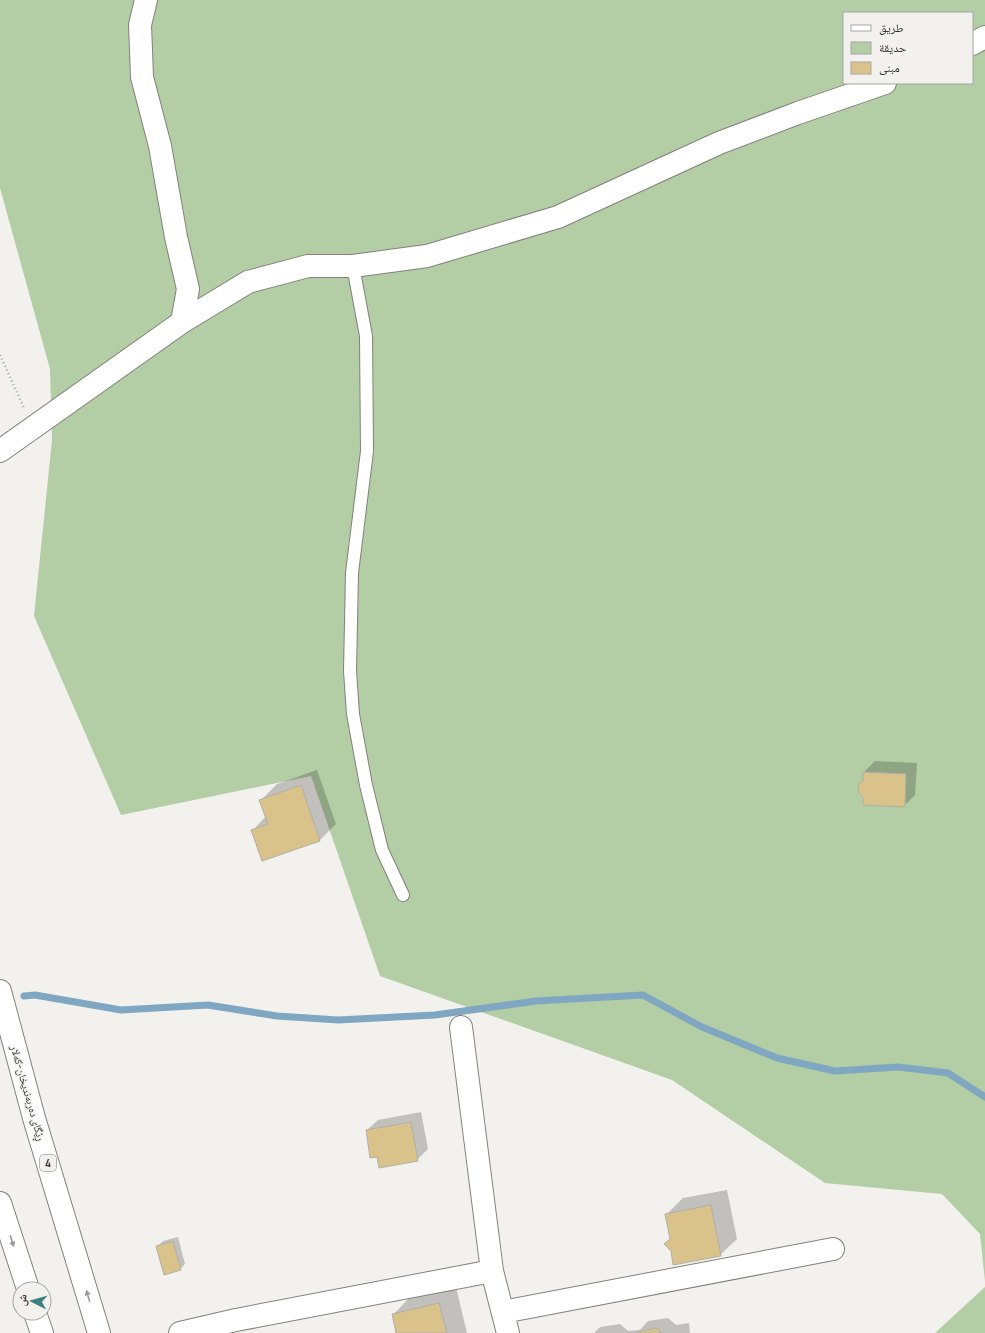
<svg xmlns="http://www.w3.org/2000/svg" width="985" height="1333" font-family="Manrope,'Noto Naskh Arabic',sans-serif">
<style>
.green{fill:#b3cda4;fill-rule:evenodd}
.shadow{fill:#0003}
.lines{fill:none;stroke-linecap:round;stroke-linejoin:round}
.stream{stroke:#80a7c1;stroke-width:7}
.building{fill:#d9c38b;stroke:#b0afaa}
.service-casing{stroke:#82817d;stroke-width:14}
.minor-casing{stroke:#82817d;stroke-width:24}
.trunk-casing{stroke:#82817d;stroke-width:24}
.path{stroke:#a3a29f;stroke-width:2.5;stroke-dasharray:1 3;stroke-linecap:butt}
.service{stroke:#fff;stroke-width:12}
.minor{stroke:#fff;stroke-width:22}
.trunk{stroke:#fff;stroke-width:22}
.oneway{fill:#9a9a9a}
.labels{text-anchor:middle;stroke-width:3;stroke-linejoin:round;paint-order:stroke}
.shield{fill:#f3f1ed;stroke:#6f6d6c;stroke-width:1}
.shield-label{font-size:10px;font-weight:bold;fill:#363534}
.street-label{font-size:11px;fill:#363534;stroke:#f3f1ed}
</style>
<rect width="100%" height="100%" fill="#f3f1ed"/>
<path class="green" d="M 0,0 L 985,0 L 985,1281 L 980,1234 L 942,1194 L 825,1183 L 672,1080 L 380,976 L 311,776 L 121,815 L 34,616 L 52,440 L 50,369 L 0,188 ZM 844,13 L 972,13 L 972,83 L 844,83 Z
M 985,1287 L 985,1333 L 935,1333 Z"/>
<path class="shadow" d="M 875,761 L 917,763 L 915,795 L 904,806 L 864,796 L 860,783 L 864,780 L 864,772 Z
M 317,770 L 336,824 L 320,840 L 263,860 L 253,830 L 266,816 L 261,800 L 277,784 Z
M 421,1112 L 428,1149 L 417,1160 L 378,1156 L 367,1130 L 378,1120 Z
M 727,1190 L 737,1239 L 720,1255 L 671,1239 L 666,1215 L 683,1198 Z
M 178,1237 L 185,1264 L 180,1269 L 157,1247 L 163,1241 Z
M 456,1287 L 467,1333 L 397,1333 L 393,1315 L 409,1298 Z
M 668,1318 L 676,1325 L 689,1323 L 690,1333 L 594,1333 L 600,1327 L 620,1324 L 628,1331 L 640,1330 L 648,1321 Z"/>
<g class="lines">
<path class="stream" d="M 24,996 L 35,995 L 121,1010 L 208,1005 L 277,1016 L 338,1020 L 435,1015 L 536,1001 L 643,995 L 702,1027 L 777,1058 L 835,1071 L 898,1067 L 948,1073 L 985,1097"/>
</g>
<path class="building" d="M 863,772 L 906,774 L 905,807 L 863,805 L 863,797 L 858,792 L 859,783 L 863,781 Z
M 301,785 L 320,841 L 262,861 L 251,830 L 268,824 L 259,800 Z
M 411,1122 L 418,1161 L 379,1168 L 377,1157 L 370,1158 L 366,1130 Z
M 711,1205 L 721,1256 L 673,1265 L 671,1251 L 664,1244 L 670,1239 L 665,1214 Z
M 173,1241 L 181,1270 L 164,1275 L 156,1246 Z
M 439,1303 L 447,1333 L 396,1333 L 392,1314 Z
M 657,1328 L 662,1333 L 636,1333 L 636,1332 Z"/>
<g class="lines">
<defs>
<path id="service" d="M 353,266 L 366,336 L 367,451 L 352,573 L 350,671 L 353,714 L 366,785 L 382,850 L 403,895"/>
<path id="minor" d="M 146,0 L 140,25 L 142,77 L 160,146 L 176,237 L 188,289 L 182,322
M 972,44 L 985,37
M 0,451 L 182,322 L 248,282 L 308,266 L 353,266 L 427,256 L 558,217 L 719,143 L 798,113 L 885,83
M 461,1027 L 492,1271 L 508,1333
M 503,1312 L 833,1249
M 180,1333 L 236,1320 L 492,1271"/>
<path id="trunk" d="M 0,991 L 34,1118 L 99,1333
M 0,1203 L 28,1289
M 35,1313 L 42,1333"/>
</defs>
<use href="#service" class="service-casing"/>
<use href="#minor" class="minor-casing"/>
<use href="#trunk" class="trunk-casing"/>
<path class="path" d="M 0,355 L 24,408"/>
<use href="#service" class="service"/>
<use href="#minor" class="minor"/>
<use href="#trunk" class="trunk"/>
</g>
<defs><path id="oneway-solid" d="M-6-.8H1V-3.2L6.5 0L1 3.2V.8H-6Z"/></defs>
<g class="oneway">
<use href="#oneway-solid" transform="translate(12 1241) rotate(72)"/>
<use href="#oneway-solid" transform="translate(88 1296) rotate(-107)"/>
</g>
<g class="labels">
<rect class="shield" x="40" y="1155" width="16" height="16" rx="3"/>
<g class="shield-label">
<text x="48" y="1167">4</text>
</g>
<g class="street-label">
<text transform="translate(28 1093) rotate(74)" y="4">ڕێگای دەربەندیخان-کەلار</text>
</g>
</g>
<rect x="843" y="12" width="130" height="72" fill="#f3f1ed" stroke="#a7a6a3"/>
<rect x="851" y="25" width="20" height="6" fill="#ffffff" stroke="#a7a6a3"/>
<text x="879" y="32" font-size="12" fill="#363534">طريق</text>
<rect x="851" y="42" width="20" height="12" fill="#b3cda4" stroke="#a7a6a3"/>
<text x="879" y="52" font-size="12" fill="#363534">حديقة</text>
<rect x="851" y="62" width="20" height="12" fill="#d9c38b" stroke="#a7a6a3"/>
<text x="879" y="72" font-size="12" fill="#363534">مبنى</text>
<g transform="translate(32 1301) rotate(276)"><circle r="19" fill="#f3f1ed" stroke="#a7a6a3"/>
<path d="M0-3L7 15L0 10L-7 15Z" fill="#3b827d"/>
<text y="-6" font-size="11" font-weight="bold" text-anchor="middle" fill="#363534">ش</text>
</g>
</svg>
